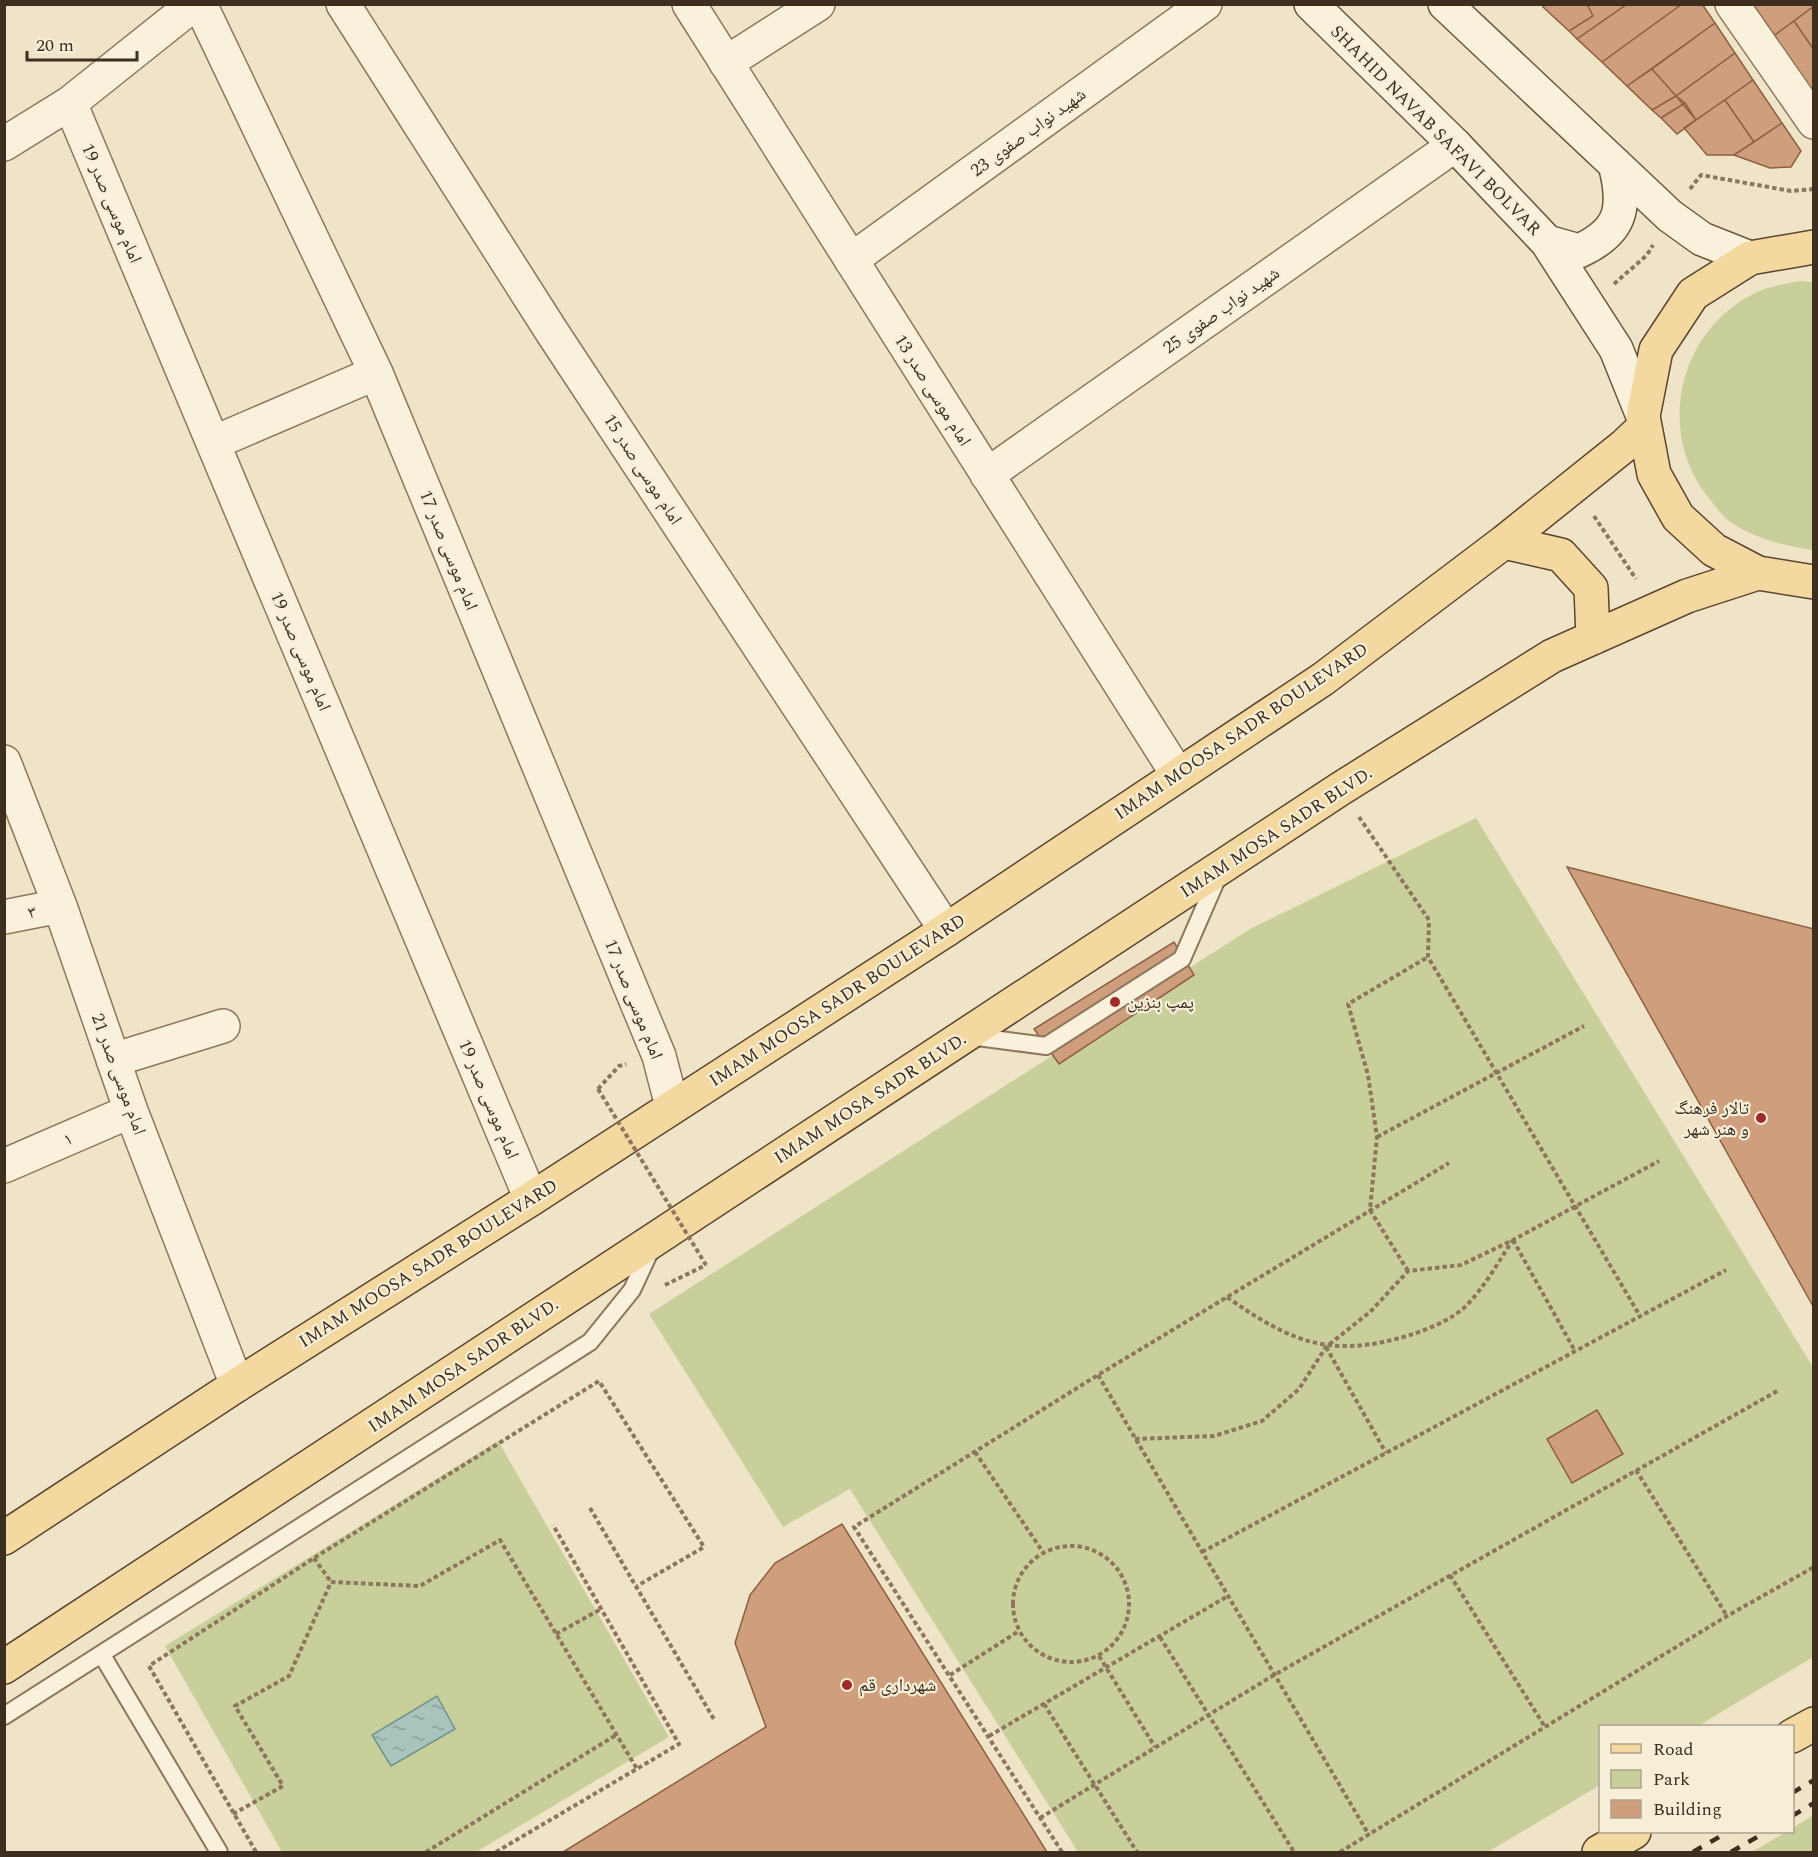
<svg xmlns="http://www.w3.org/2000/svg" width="1818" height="1857" font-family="Spectral,'Noto Naskh Arabic',serif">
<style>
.green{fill:#c9cf9b}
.water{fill:url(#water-ripples);stroke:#6f938a;stroke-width:1.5}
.building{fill:#cf9f7d;stroke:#8d5f41;stroke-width:1.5}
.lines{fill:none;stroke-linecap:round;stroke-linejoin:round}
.lane-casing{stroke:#8d765c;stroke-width:20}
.street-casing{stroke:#8d765c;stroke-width:36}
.secondary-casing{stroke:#6f573f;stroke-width:36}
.primary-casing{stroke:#5b4430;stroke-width:36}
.path{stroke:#8d765c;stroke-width:4;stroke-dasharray:4.5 3;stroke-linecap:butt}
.lane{stroke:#faf1dc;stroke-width:16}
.street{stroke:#faf1dc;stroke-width:33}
.secondary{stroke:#faf1dc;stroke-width:33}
.primary{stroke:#f3d9a0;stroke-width:33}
.rail{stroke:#3d2e20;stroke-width:4.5;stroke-dasharray:10 10;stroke-linecap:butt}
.path-bridge{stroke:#8d765c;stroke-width:4;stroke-dasharray:4.5 3;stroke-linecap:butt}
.poi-dot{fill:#9e2a2b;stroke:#f7eed8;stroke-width:2}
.labels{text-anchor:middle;stroke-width:4.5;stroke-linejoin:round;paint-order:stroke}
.street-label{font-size:18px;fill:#3d2e20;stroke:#f7eed8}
.poi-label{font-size:18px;fill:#3d2e20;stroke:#f7eed8;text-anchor:start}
</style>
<defs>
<pattern id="water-ripples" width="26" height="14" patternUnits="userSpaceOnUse" patternTransform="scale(1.5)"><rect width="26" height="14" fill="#a9c4bc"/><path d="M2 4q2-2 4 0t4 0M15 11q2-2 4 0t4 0" fill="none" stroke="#8ba098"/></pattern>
</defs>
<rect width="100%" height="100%" fill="#f0e4c8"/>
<path class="green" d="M 1800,281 L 1814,282 L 1812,550 C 1782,545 1756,539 1730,522 C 1723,517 1717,508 1712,502 C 1654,436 1677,331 1755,293 C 1768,286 1786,284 1800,281 Z
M 1476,818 L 1813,1367 L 1813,1657 L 1698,1726 L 1600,1726 L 1600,1785 L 1488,1852 L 1078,1852 L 850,1489 L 783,1527 L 649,1314 L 1250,929 Z
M 498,1441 L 669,1737 L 476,1852 L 282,1852 L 165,1646 Z
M 1813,1815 L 1813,1852 L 1752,1852 L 1786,1832 L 1792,1832 L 1793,1828 Z"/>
<path class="water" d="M 437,1696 L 455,1729 L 391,1766 L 372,1735 Z"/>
<path class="building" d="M 1546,4 L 1587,4 L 1593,16 L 1569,31 L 1543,7 Z
M 1587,4 L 1627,4 L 1577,39 L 1569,31 L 1593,16 Z
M 1627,4 L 1682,4 L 1602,62 L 1577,39 Z
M 1682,4 L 1702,4 L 1715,23 L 1627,86 L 1602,62 Z
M 1744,4 L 1814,4 L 1814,6 L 1768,40 Z
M 1814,6 L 1814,50 L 1794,21 Z
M 1794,21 L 1814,50 L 1814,109 L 1768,40 Z
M 1715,23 L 1735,53 L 1676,96 L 1652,69 Z
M 1735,53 L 1753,80 L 1696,120 L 1676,96 Z
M 1652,69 L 1676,96 L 1652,110 L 1627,86 Z
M 1753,80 L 1782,123 L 1754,142 L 1725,100 Z
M 1676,96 L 1685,103 L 1661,118 L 1652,110 Z
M 1725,100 L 1754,142 L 1734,155 L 1707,155 L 1684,128 Z
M 1685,103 L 1696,120 L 1677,134 L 1661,118 Z
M 1782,123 L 1801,151 L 1791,167 L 1770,168 L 1734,155 Z
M 1567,867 L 1814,929 L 1814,1308 Z
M 1174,942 L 1194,975 L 1059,1064 L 1034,1029 Z
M 1597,1410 L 1623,1454 L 1572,1483 L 1547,1439 Z
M 842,1524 L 1047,1852 L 563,1852 L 766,1727 L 735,1643 L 750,1595 L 775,1563 Z"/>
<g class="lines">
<defs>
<path id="lane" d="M 970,1036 L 1046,1046 L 1182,959 L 1219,874
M 102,1655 L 219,1852
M 4,1716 L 590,1342 L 632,1290 L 652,1247"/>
<path id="street" d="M 200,4 L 376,373 L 659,1056 L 672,1106
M 343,4 L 552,332 L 946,930
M 689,4 L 1178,775
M 1732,4 L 1814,122
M 726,63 L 818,4
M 70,103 L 531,1199
M 4,144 L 70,103 L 194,4
M 851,260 L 1205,4
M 213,443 L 376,373
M 987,475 L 1455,145
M 4,762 L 60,906 L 131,1111 L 237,1385
M 4,917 L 60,906
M 113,1060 L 223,1026
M 4,1166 L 131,1111"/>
<path id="secondary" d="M 1311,4 L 1455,145 L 1547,242 L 1616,349 L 1643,416
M 1445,4 L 1670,216 L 1702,239 L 1750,258
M 1547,242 L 1579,251 C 1623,231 1626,207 1615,164"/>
<path id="primary" d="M 1814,247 L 1750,258 L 1693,294 L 1656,350 L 1643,416 L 1654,474 L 1678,517 L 1714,550 L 1758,573 L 1814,582
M 1504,542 L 1561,555 L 1591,588 L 1593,638
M 4,1538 L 237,1385 L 531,1199 L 946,930 L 1323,679 L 1504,542 L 1625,445 L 1644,427
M 4,1667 L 1340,789 L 1552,656 L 1687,596 L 1758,573
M 1792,1736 L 1814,1724
M 1599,1852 L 1634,1832"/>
</defs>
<use href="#lane" class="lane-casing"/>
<use href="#street" class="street-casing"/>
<use href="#secondary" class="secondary-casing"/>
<use href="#primary" class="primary-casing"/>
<path class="path" d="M 1690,189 L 1701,175 L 1791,191 L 1814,189
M 1614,284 L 1647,255 L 1653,245
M 1594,516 L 1636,579
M 1359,817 L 1429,920 L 1428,957 L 1640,1316
M 598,1089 L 619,1066 L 626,1064
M 1377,1137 L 1584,1026
M 1513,1240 L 1575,1351
M 1408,1271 L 1370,1210 L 1377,1137 L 1368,1075 L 1348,1004 L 1428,957
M 665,1285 L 706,1265
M 1227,1297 C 1292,1343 1331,1359 1410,1335 C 1429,1329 1453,1319 1467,1305 C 1485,1286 1498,1263 1512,1241
M 1326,1347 L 1386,1453
M 1098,1375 L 1369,1835
M 1135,1439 L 1214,1436 L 1262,1421 L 1299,1389 L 1326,1347 L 1370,1312 L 1408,1271 L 1461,1265 L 1513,1240 L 1659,1161
M 975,1452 L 1043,1552
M 1636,1470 L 1727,1616
M 590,1508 L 715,1721
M1013 1604a58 58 0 1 1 116 0a58 58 0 1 1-116 0Z
M 1202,1552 L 1726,1270
M 314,1558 L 331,1582
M 1450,1575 L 1545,1727
M 331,1582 L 420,1586 L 500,1540 L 637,1769
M 556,1634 L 601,1609
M 1160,1637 L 1294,1852
M 1099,1656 L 1155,1747
M 950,1675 L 1019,1631
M 1044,1704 L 1137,1852
M 989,1736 L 1228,1596
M 233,1814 L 283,1786 L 235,1706 L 289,1676 L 331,1582
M 1040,1818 L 1274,1675 L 1779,1390
M 256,1852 L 149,1666 L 314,1558 L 599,1381 L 704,1547 L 637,1586
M 426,1852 L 616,1735
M 496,1852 L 679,1744 L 553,1525
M 1062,1852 L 854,1527 L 1098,1375 L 1449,1163
M 1340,1852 L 1727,1616 L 1814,1567"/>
<use href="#lane" class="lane"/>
<use href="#street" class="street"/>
<use href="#secondary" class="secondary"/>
<use href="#primary" class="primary"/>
<path class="rail" d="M 1792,1793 L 1814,1780
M 1792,1816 L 1814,1803
M 1693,1852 L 1728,1832
M 1731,1852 L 1766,1832"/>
<path class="path-bridge" d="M 598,1089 L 706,1265"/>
</g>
<g class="poi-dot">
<circle cx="1115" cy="1002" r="6"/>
<circle cx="1761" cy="1118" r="6"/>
<circle cx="847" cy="1685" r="6"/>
</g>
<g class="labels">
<g class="street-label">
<text transform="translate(1436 130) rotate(45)" y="6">SHAHID NAVAB SAFAVI BOLVAR</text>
<text transform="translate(1028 132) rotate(-36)" y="6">شهید نواب صفوی 23</text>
<text transform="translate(112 203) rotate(67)" y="6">امام موسی صدر 19</text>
<text transform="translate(1221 310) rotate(-35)" y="6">شهید نواب صفوی 25</text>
<text transform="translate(933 390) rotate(58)" y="6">امام موسی صدر 13</text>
<text transform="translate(643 469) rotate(57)" y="6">امام موسی صدر 15</text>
<text transform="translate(449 550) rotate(68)" y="6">امام موسی صدر 17</text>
<text transform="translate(301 651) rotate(67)" y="6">امام موسی صدر 19</text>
<text transform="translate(1241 731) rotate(-34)" y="6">IMAM MOOSA SADR BOULEVARD</text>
<text transform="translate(1276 832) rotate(-33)" y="6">IMAM MOSA SADR BLVD.</text>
<text transform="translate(32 912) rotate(-12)" y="6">۳</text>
<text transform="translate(634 999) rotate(68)" y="6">امام موسی صدر 17</text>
<text transform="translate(837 1000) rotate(-33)" y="6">IMAM MOOSA SADR BOULEVARD</text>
<text transform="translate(119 1074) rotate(70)" y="6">امام موسی صدر 21</text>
<text transform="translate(870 1098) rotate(-33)" y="6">IMAM MOSA SADR BLVD.</text>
<text transform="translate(489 1099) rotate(67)" y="6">امام موسی صدر 19</text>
<text transform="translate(68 1139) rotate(-23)" y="6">۱</text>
<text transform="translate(428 1263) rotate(-32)" y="6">IMAM MOOSA SADR BOULEVARD</text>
<text transform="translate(463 1365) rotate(-34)" y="6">IMAM MOSA SADR BLVD.</text>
</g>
<g class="poi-label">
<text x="1127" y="1008">پمپ بنزین</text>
<text x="1749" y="1114" text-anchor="end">تالار فرهنگ<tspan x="1749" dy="21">و هنر شهر</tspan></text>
<text x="859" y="1691">شهرداری قم</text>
</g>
</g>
<rect width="1818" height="1857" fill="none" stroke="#3d2e20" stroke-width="12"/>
<rect x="1599" y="1725" width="195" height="108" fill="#f7eed8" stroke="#ada18e" stroke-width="1.5"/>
<rect x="1611" y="1744" width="30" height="9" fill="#f3d9a0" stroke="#ada18e" stroke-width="1.5"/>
<text x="1653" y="1755" font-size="18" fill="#3d2e20">Road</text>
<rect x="1611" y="1770" width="30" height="18" fill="#c9cf9b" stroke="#ada18e" stroke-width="1.5"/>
<text x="1653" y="1785" font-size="18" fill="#3d2e20">Park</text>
<rect x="1611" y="1800" width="30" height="18" fill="#cf9f7d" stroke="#ada18e" stroke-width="1.5"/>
<text x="1653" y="1815" font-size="18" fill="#3d2e20">Building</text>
<path d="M27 51v9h110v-9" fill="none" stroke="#3d2e20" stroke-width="3"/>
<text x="36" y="51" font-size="18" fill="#3d2e20" stroke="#f7eed8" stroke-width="4.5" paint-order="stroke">20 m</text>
</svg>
